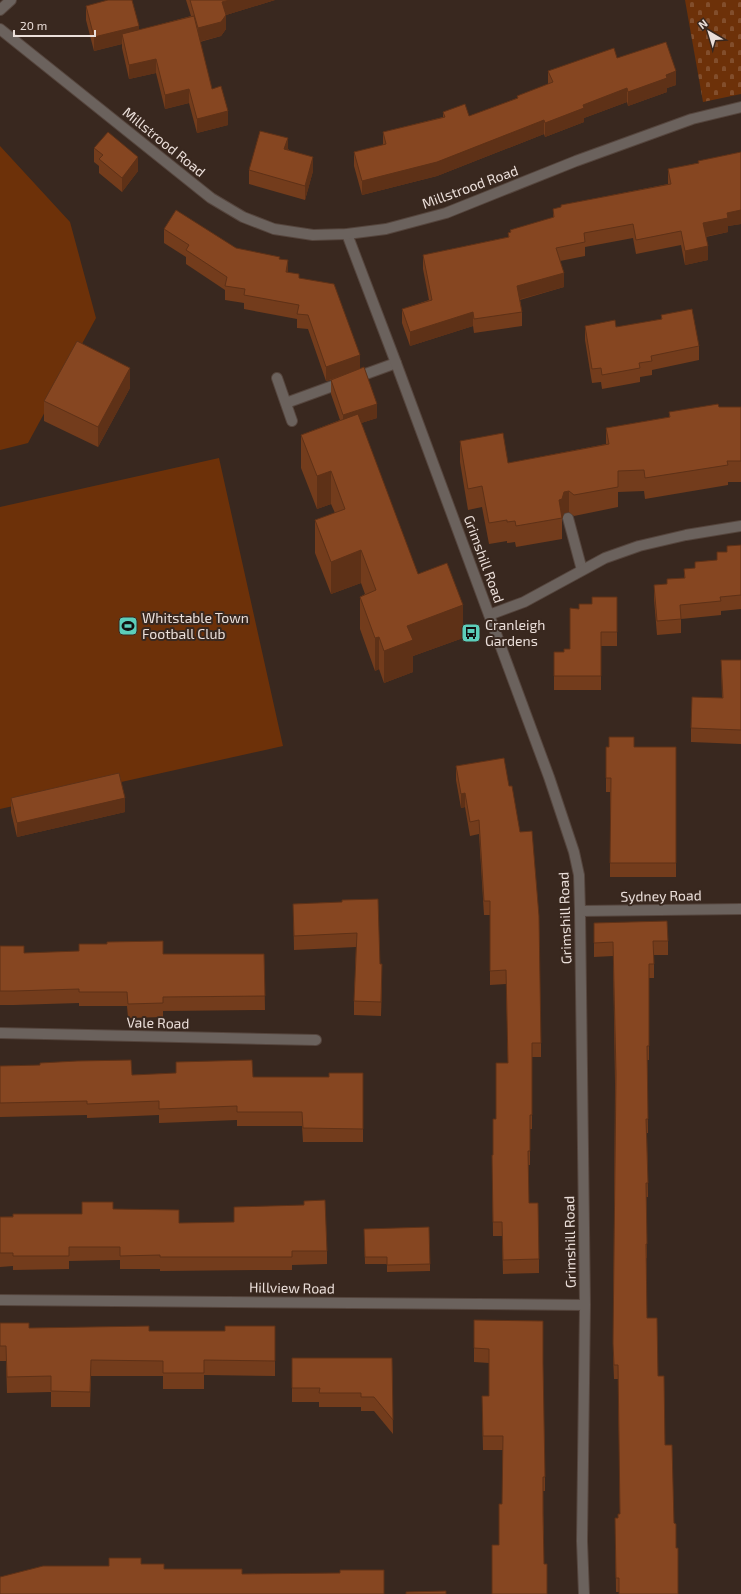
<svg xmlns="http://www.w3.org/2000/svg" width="741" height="1594" font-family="'Exo 2',sans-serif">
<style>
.green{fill:#6d3109}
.cemetery{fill:url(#cemetery-stones)}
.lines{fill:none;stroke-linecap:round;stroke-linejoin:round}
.service-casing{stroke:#55453d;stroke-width:12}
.minor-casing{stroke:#55453d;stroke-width:12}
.tertiary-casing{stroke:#55453d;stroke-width:12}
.service{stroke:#6b625d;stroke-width:10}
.minor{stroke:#6b625d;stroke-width:10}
.tertiary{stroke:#6b625d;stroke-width:10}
.wall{fill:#733c1c}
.shaded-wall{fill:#5e3117}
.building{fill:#864621;stroke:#5e3117}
.labels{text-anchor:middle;stroke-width:4;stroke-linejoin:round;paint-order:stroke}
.street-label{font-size:14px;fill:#ebdfda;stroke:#39281f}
.poi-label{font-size:14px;fill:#ebdfda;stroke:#39281f;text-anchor:start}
</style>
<defs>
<pattern id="cemetery-stones" width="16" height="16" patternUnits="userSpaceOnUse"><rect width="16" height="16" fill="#6d3109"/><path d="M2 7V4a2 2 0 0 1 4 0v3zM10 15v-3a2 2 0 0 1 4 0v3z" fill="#824e2c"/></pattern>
</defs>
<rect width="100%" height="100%" fill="#39281f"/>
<path class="green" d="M 0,146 L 70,222 L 96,318 L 28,443 L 0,450 Z
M 219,458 L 283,746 L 0,809 L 0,507 Z"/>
<path class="cemetery" d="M 685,0 L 741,0 L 741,94 L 703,102 Z"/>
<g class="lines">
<defs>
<path id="service" d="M 277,378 L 292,421
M 286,403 L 396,363
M 568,518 L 582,570"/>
<path id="minor" d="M 0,10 L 11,0
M 347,234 L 396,363 L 549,777 L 574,852 L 579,875 L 580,911 L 585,1305 L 582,1541 L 584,1594
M 489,615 L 524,602 L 605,558 L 639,546 L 686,535 L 741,526
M 580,911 L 741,909
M 0,1033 L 316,1040
M 0,1300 L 585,1305"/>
<path id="tertiary" d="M 0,29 L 211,198 L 243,217 L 274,229 L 313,235 L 347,234 L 386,229 L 446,213 L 576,161 L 692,119 L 741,107"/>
</defs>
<use href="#service" class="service-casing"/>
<use href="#minor" class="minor-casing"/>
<use href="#tertiary" class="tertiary-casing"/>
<use href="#service" class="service"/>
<use href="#minor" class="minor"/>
<use href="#tertiary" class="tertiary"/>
</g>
<path class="wall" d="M 186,0 L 275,0 L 226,15 L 226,29 L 221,36 L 200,42 L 212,89 L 228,125 L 197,133 L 189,103 L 165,109 L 156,73 L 129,79 L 122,48 L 122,44 L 94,51 L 86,20 L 86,6 L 139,30 L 191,16 Z
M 617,58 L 676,85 L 667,88 L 667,92 L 628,106 L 627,102 L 584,118 L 584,122 L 545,137 L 544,134 L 437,176 L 362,195 L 354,166 L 354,152 L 383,145 L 383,132 L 443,117 L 443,112 L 469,116 L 517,98 L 517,96 L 548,84 L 548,71 Z
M 94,148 L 138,171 L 122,192 L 99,173 L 99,166 L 94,162 Z
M 288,149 L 313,171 L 305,200 L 249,184 L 249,170 Z
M 741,152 L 741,224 L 728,226 L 728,232 L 706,237 L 708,260 L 685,265 L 681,245 L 636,254 L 633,238 L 585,247 L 585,256 L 560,261 L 564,287 L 520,300 L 522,312 L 522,326 L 474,333 L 473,326 L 410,346 L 402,323 L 402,309 L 429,300 L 423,269 L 423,255 L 508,237 L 508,233 L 510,232 L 510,230 L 553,218 L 553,209 L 561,207 L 561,205 L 668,184 L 668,169 L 698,163 L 698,161 Z
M 164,229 L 236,248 L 280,259 L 288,272 L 299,278 L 360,369 L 377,418 L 361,423 L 418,574 L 463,638 L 413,656 L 413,672 L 384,683 L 379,669 L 375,671 L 360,629 L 360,597 L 365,594 L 361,583 L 331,594 L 315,553 L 315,520 L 335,513 L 331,504 L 317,509 L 301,468 L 301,435 L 340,420 L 331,394 L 331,380 L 326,381 L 308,329 L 297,328 L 297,319 L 244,309 L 244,303 L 225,300 L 225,290 L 186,264 L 186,257 L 164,243 Z
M 661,315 L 699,346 L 699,360 L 652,370 L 652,375 L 640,377 L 640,382 L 602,389 L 601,382 L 592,383 L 585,340 L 585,326 L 616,327 L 661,320 Z
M 130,388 L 98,447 L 44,421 L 44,401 Z
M 719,407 L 741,407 L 741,482 L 728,482 L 728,485 L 645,499 L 644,491 L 618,492 L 618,507 L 574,516 L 569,512 L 564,513 L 562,519 L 562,539 L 516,547 L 515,542 L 507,543 L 507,541 L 489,544 L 482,507 L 468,510 L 460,462 L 460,441 L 508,463 L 606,444 L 606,428 L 669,417 L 669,412 Z
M 741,545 L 741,609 L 721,611 L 721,615 L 681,619 L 681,633 L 657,635 L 654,599 L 654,585 L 667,584 L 667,579 L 684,578 L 684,569 L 695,568 L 695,562 L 717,560 L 717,552 L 727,552 L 727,546 Z
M 617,597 L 617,646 L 601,646 L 601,690 L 554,690 L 554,652 L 564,652 L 570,649 L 579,609 L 592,604 Z
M 721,660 L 741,660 L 741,744 L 691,742 L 691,728 L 722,698 Z
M 606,747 L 676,747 L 676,877 L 610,877 L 610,792 L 606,792 Z
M 504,758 L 541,1043 L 541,1057 L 532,1057 L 532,1129 L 530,1129 L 530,1165 L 528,1165 L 529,1203 L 539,1259 L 539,1273 L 503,1274 L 502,1236 L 493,1236 L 492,1155 L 493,1155 L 496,1119 L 508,1063 L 506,984 L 490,985 L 490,915 L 484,915 L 479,834 L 470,836 L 465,807 L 461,808 L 456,780 L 456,766 Z
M 11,798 L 125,812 L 17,837 L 11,812 Z
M 342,902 L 380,964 L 382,978 L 381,1016 L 354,1015 L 354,1001 L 356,947 L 294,950 L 293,904 Z
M 594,923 L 668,941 L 668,955 L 654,955 L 654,978 L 649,978 L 649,1060 L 647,1060 L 648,1133 L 647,1133 L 648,1197 L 646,1197 L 647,1258 L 646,1258 L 619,1592 L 616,1592 L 615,1518 L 618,1518 L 620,1514 L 618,1379 L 614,1379 L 613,1357 L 615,1084 L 613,956 L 594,957 Z
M 0,946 L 24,953 L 163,954 L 264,954 L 265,1010 L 163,1011 L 163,1017 L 128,1018 L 127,1006 L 79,1006 L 79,1003 L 14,1005 L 0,1005 Z
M 176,1062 L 253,1077 L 329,1077 L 363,1073 L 363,1142 L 303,1142 L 302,1126 L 237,1126 L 237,1120 L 159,1123 L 159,1115 L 87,1118 L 87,1115 L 0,1117 L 0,1066 L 132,1075 L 176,1073 Z
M 113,1209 L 179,1223 L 327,1251 L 327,1264 L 292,1265 L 292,1270 L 267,1270 L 160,1271 L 160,1269 L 120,1269 L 120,1260 L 69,1261 L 69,1269 L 13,1270 L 13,1266 L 0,1267 L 0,1217 L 82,1214 Z
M 364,1229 L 430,1264 L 430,1271 L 387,1272 L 387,1264 L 365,1264 Z
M 474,1320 L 543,1369 L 545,1477 L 545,1491 L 543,1491 L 544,1564 L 547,1594 L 499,1545 L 502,1504 L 503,1450 L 483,1450 L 482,1410 L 489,1396 L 489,1363 L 474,1362 Z
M 0,1323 L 29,1328 L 149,1331 L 225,1331 L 275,1326 L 275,1376 L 204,1375 L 204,1389 L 163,1389 L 163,1376 L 91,1376 L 90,1407 L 51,1407 L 51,1392 L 7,1393 L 6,1361 L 0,1361 Z
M 292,1358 L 392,1358 L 393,1434 L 374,1411 L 361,1411 L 361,1407 L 319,1407 L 319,1402 L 292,1402 Z"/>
<path class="shaded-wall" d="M 230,0 L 275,0 L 226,15 L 226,29 L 221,36 L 198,42 L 198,28 L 222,2 Z
M 139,26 L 139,40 L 122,34 L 122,44 L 94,51 L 94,37 Z
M 156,59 L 156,73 L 129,79 L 129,65 Z
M 676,71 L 676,85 L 667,88 L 667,92 L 628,106 L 628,92 Z
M 627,88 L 627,102 L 584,118 L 584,122 L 545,137 L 545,123 L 583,105 Z
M 189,89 L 189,103 L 165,109 L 165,95 Z
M 228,111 L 228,125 L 197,133 L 197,119 Z
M 544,120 L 544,134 L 437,176 L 362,195 L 362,181 Z
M 288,138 L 288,152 L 284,149 Z
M 138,157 L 138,171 L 122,192 L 122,178 Z
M 313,157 L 313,171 L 305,200 L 305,186 Z
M 741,210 L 741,224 L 728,226 L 728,232 L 703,237 L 703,223 L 727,213 Z
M 708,246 L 708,260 L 685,265 L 685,251 Z
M 288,260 L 288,274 L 286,272 Z
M 564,273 L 564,287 L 517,300 L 517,286 Z
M 473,312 L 473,326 L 410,346 L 410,332 Z
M 360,355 L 360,369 L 326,381 L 326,367 Z
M 130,368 L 130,388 L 98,447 L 98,427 Z
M 377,404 L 377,418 L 343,429 L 343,415 Z
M 331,471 L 331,504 L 317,509 L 317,476 Z
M 569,491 L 569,512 L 564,513 L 562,519 L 559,500 L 564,492 Z
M 361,550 L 361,583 L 331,594 L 331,562 Z
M 463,605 L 463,638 L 413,656 L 413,672 L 384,683 L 384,651 L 407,626 Z
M 379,637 L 379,669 L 375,671 L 375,638 Z
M 465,793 L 465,807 L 461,808 L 461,794 Z
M 125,798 L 125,812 L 17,837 L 17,823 Z
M 382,964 L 382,978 L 381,1016 L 381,1002 Z"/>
<path class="building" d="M 108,0 L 132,0 L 139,26 L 94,37 L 86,6 Z
M 190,0 L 230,0 L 222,2 L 226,15 L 221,22 L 198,28 Z
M 194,16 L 212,89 L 221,86 L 228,111 L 197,119 L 189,89 L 165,95 L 156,59 L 129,65 L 122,34 Z
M 666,42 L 676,71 L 666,75 L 667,78 L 628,92 L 627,88 L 583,105 L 584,108 L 545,123 L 544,120 L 437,162 L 362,181 L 354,152 L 386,144 L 383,132 L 445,117 L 443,112 L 465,104 L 469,116 L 518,98 L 517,96 L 553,82 L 548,71 L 614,48 L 617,58 Z
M 260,131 L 288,138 L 284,149 L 313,157 L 305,186 L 249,170 Z
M 108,132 L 138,157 L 122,178 L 99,159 L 103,155 L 94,148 Z
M 741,152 L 741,210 L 727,213 L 728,218 L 703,223 L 708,246 L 685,251 L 681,231 L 636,240 L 633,224 L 584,233 L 585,242 L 556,248 L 564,273 L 517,286 L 522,312 L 474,319 L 473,312 L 410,332 L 402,309 L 432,300 L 423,255 L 509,237 L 508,233 L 511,232 L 510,230 L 554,217 L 553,209 L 561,207 L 561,205 L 671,184 L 668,169 L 699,163 L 698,161 Z
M 176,210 L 236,248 L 280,257 L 279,259 L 288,260 L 286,272 L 299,274 L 299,278 L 334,284 L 360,355 L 326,367 L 308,315 L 297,314 L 299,305 L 244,295 L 245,289 L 225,286 L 227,277 L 186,250 L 189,245 L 164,229 Z
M 692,309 L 699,346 L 651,356 L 652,361 L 639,363 L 640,368 L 602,375 L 601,368 L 592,369 L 585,326 L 615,320 L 616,327 L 662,319 L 661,315 Z
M 77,341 L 130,368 L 98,427 L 44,401 Z
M 364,367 L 377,404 L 343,415 L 331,380 Z
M 718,404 L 719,407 L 741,407 L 741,461 L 727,461 L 728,465 L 645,478 L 644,470 L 618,471 L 618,487 L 574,495 L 569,491 L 564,492 L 562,499 L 559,500 L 562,518 L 516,526 L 515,521 L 507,522 L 507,520 L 489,523 L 482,486 L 468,489 L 460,441 L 503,433 L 508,463 L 609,444 L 606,428 L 670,417 L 669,412 Z
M 358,414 L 418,574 L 447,563 L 463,605 L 407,626 L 413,640 L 384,651 L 379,637 L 375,638 L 360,597 L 376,590 L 361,550 L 331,562 L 315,520 L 345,509 L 331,471 L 317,476 L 301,435 Z
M 741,545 L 741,595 L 720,597 L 721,601 L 680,605 L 681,619 L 657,621 L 654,585 L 667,584 L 667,579 L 685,578 L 684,569 L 695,568 L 695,562 L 717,560 L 717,552 L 727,552 L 727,546 Z
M 592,597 L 617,597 L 617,632 L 601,632 L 601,676 L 554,676 L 554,652 L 564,652 L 564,649 L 570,649 L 570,608 L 579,609 L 579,604 L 592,604 Z
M 721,660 L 741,660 L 741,730 L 691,728 L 692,697 L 723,698 Z
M 609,737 L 634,737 L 634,747 L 676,747 L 676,863 L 610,863 L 611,778 L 606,778 L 606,747 L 609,747 Z
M 504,758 L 509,786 L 512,786 L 520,832 L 532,831 L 539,916 L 541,1043 L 532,1043 L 532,1115 L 530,1115 L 530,1151 L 528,1151 L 529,1203 L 538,1203 L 539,1259 L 503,1260 L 502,1222 L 493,1222 L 492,1155 L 493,1155 L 493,1119 L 496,1119 L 496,1063 L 508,1063 L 506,970 L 490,971 L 490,901 L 484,901 L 479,820 L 470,822 L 465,793 L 461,794 L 456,766 Z
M 119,773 L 125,798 L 17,823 L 11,798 Z
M 378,899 L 380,964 L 382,964 L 381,1002 L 354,1001 L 357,933 L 294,936 L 293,904 L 342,902 L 342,900 Z
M 667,921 L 668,941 L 653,941 L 654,964 L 649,964 L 649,1046 L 647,1046 L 648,1119 L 646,1119 L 648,1183 L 646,1183 L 647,1244 L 646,1244 L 647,1318 L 657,1318 L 658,1376 L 664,1376 L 665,1445 L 672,1445 L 674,1523 L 676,1524 L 676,1548 L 678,1548 L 678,1594 L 619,1594 L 619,1578 L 616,1578 L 615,1518 L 618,1518 L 618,1514 L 620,1514 L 618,1365 L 614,1365 L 613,1343 L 616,1074 L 613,942 L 594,943 L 594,923 Z
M 163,941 L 163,954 L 264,954 L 265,996 L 163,997 L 163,1003 L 128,1004 L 127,992 L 79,992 L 79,989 L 14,991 L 0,991 L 0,946 L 24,946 L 24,953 L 79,951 L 79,944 L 107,944 L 107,942 Z
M 131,1060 L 132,1075 L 176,1073 L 176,1062 L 252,1060 L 253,1077 L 329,1077 L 329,1073 L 363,1073 L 363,1129 L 303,1128 L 302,1112 L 237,1112 L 237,1106 L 159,1109 L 159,1101 L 87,1104 L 87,1101 L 0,1103 L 0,1066 L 40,1065 L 40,1063 L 77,1061 Z
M 325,1200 L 327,1251 L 292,1251 L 292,1257 L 160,1257 L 160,1255 L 120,1256 L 120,1247 L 69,1247 L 69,1256 L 13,1256 L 13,1253 L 0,1253 L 0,1217 L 13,1217 L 13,1214 L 82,1214 L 82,1202 L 113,1202 L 113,1209 L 179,1210 L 179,1223 L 234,1222 L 234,1207 L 304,1205 L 304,1201 Z
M 429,1227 L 430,1264 L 387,1265 L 387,1257 L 365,1257 L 364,1229 Z
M 474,1320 L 543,1321 L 543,1363 L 545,1477 L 543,1477 L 543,1513 L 544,1564 L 547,1564 L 547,1594 L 492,1594 L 492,1545 L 499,1545 L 499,1504 L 502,1504 L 503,1436 L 483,1436 L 482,1396 L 489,1396 L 489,1349 L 474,1348 Z
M 0,1323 L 29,1323 L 29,1328 L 149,1326 L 149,1331 L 225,1331 L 225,1326 L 275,1326 L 275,1361 L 204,1360 L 204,1373 L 163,1373 L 163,1361 L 91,1360 L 90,1392 L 51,1391 L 51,1376 L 7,1377 L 6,1346 L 0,1346 Z
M 292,1358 L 392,1358 L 393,1420 L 374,1397 L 361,1397 L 361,1393 L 319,1393 L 320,1388 L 292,1388 Z
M 109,1558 L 141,1558 L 141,1564 L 164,1564 L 164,1569 L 242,1569 L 242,1574 L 340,1573 L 340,1570 L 384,1570 L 384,1594 L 0,1594 L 0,1577 L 43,1566 L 109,1566 Z
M 446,1591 L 446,1594 L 406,1594 L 406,1592 Z"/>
<defs>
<symbol id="stadium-square" viewBox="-11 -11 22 22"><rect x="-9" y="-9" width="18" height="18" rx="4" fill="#5cceba" stroke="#39281f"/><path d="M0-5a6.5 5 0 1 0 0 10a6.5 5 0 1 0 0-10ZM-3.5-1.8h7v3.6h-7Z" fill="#111"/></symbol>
<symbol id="bus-square" viewBox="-11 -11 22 22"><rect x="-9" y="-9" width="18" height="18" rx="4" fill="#5cceba" stroke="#39281f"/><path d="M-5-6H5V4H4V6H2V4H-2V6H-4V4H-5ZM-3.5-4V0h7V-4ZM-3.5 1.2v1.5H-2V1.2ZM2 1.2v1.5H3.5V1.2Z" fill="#111"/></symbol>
</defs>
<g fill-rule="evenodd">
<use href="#stadium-square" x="117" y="615" width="22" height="22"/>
<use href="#bus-square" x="460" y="622" width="22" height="22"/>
</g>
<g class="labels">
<g class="street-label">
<text transform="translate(164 142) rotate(39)" y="5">Millstrood Road</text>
<text transform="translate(470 187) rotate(-20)" y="5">Millstrood Road</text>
<text transform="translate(484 559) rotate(70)" y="5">Grimshill Road</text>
<text transform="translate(661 896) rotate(-1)" y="5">Sydney Road</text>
<text transform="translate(565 918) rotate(-92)" y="5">Grimshill Road</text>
<text transform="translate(158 1023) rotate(1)" y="5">Vale Road</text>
<text transform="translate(570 1242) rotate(-91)" y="5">Grimshill Road</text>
<text transform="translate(292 1288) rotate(1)" y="5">Hillview Road</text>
</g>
<g class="poi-label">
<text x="142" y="623">Whitstable Town<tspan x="142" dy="16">Football Club</tspan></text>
<text x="485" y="630">Cranleigh<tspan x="485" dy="16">Gardens</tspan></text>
</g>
</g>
<g transform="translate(709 32) rotate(322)" stroke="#39281f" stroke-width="3" paint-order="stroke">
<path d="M0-3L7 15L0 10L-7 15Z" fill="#ebdfda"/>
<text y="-6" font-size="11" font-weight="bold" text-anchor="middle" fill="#ebdfda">N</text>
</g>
<path d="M14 30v6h81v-6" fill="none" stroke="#ebdfda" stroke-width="2"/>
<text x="20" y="30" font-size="12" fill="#ebdfda" stroke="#39281f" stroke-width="3" paint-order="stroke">20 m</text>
</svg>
